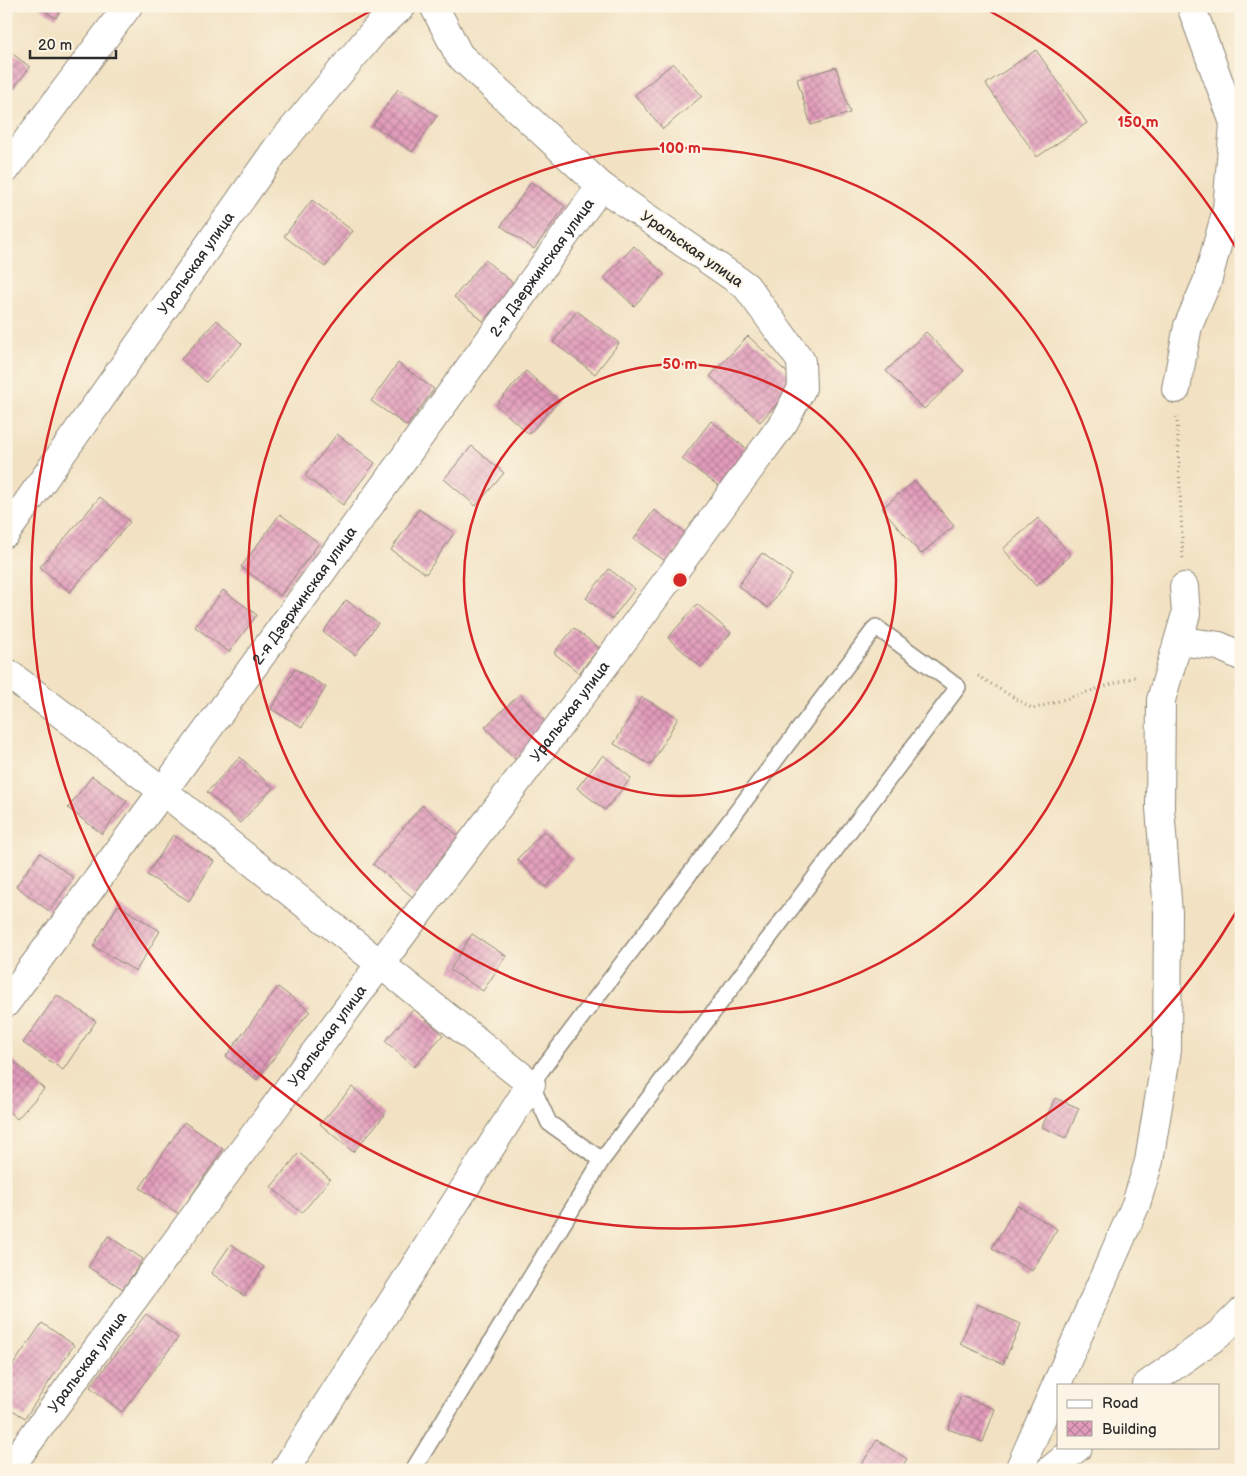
<svg xmlns="http://www.w3.org/2000/svg" width="1247" height="1476" font-family="'Balsamiq Sans',sans-serif">
<style>
.building{fill:url(#building-cross-hatch)}
.lines{fill:none;stroke-linecap:round;stroke-linejoin:round}
.lane-casing{stroke:#8e8677;stroke-width:18}
.street-casing{stroke:#8e8677;stroke-width:30}
.secondary-casing{stroke:#8e8677;stroke-width:30}
.path{stroke:#8e8677;stroke-width:3;stroke-dasharray:1 4;stroke-linecap:butt}
.lane{stroke:#fff;stroke-width:15}
.street{stroke:#fff;stroke-width:28}
.secondary{stroke:#fff;stroke-width:28}
.ring{fill:none;stroke:#d62828;stroke-width:2.5}
.labels{text-anchor:middle;stroke-width:4;stroke-linejoin:round;paint-order:stroke}
.street-label{font-size:15px;fill:#2b2b2b;stroke:#fcf5e5}
.centre{fill:#d62828;stroke:#fcf5e5;stroke-width:2.5}
.ring-label{font-size:15px;text-anchor:middle;font-weight:bold;fill:#d62828;stroke:#fcf5e5;stroke-width:4;stroke-linejoin:round;paint-order:stroke}
</style>
<defs>
<pattern id="building-cross-hatch" width="8" height="8" patternUnits="userSpaceOnUse" patternTransform="scale(1.25)"><rect width="8" height="8" fill="#e29bbb"/><path d="M0 0l8 8M0 8l8-8" fill="none" stroke="#b77f98"/></pattern>
</defs>
<rect width="100%" height="100%" fill="#fcf5e5"/>
<filter id="ink" filterUnits="userSpaceOnUse"><feTurbulence type="fractalNoise" baseFrequency=".02" numOctaves="2"/><feDisplacementMap in="SourceGraphic" scale="10" xChannelSelector="R" yChannelSelector="G"/><feConvolveMatrix kernelMatrix="1 2 1 2 8 2 1 2 1" color-interpolation-filters="sRGB"/></filter>
<filter id="wash" filterUnits="userSpaceOnUse"><feTurbulence type="fractalNoise" baseFrequency=".0096" numOctaves="4" result="noise"/><feDisplacementMap in="SourceGraphic" scale="20" xChannelSelector="R" yChannelSelector="G"/><feGaussianBlur stdDeviation="1.12" result="paint"/><feColorMatrix in="noise" values="0 0 0 0 0 0 0 0 0 0 0 0 0 0 0 0 0 1.4 0 .05"/><feComposite in="paint" operator="in"/></filter>
<g filter="url(#wash)">
<rect width="100%" height="100%" fill="#f2e2c3"/>
<g id="blocks">
<path class="building" d="M 37,6 L 63,6 L 56,18 Z
M 6,49 L 30,67 L 6,98 Z
M 1036,50 L 1087,123 L 1037,157 L 986,84 Z
M 673,63 L 702,96 L 663,129 L 635,95 Z
M 836,67 L 850,113 L 811,125 L 797,79 Z
M 398,89 L 437,116 L 412,152 L 373,125 Z
M 531,182 L 565,206 L 534,249 L 501,226 Z
M 312,200 L 353,231 L 325,267 L 284,236 Z
M 634,246 L 664,274 L 634,306 L 604,278 Z
M 485,260 L 514,284 L 483,321 L 454,297 Z
M 577,311 L 619,343 L 595,374 L 553,342 Z
M 217,320 L 242,344 L 206,382 L 181,359 Z
M 926,332 L 964,371 L 924,409 L 886,371 Z
M 748,336 L 797,382 L 760,422 L 710,376 Z
M 398,363 L 434,389 L 407,426 L 371,401 Z
M 526,371 L 559,401 L 529,434 L 496,405 Z
M 711,421 L 748,450 L 720,487 L 682,459 Z
M 337,434 L 375,463 L 343,505 L 305,476 Z
M 472,446 L 504,473 L 476,506 L 444,479 Z
M 915,481 L 954,526 L 921,554 L 882,508 Z
M 100,497 L 130,522 L 70,592 L 40,567 Z
M 419,509 L 454,533 L 426,574 L 391,550 Z
M 654,510 L 688,535 L 668,563 L 634,539 Z
M 280,514 L 319,543 L 280,596 L 241,567 Z
M 1038,518 L 1071,555 L 1036,586 L 1003,549 Z
M 762,553 L 792,575 L 768,608 L 738,586 Z
M 609,569 L 635,589 L 612,619 L 586,598 Z
M 223,590 L 257,615 L 229,652 L 195,627 Z
M 346,600 L 378,623 L 355,655 L 323,632 Z
M 697,604 L 731,633 L 701,667 L 668,638 Z
M 574,628 L 599,648 L 579,673 L 554,653 Z
M 295,669 L 326,687 L 302,727 L 271,709 Z
M 520,694 L 550,727 L 515,759 L 485,727 Z
M 642,697 L 678,718 L 651,765 L 614,744 Z
M 603,755 L 631,778 L 605,810 L 577,788 Z
M 240,757 L 273,788 L 240,823 L 207,792 Z
M 92,776 L 127,801 L 102,834 L 68,808 Z
M 422,805 L 463,840 L 414,898 L 373,864 Z
M 544,831 L 573,858 L 546,887 L 517,859 Z
M 173,835 L 214,861 L 189,901 L 147,875 Z
M 40,853 L 74,878 L 49,911 L 16,886 Z
M 118,905 L 160,931 L 136,971 L 93,946 Z
M 472,934 L 506,956 L 483,991 L 450,970 Z
M 278,987 L 310,1011 L 257,1080 L 226,1056 Z
M 57,995 L 96,1021 L 63,1070 L 23,1043 Z
M 414,1009 L 443,1035 L 414,1067 L 385,1041 Z
M 12,1059 L 44,1089 L 17,1119 L 6,1109 L 6,1065 Z
M 352,1087 L 385,1115 L 353,1152 L 320,1124 Z
M 1055,1098 L 1079,1108 L 1066,1138 L 1042,1127 Z
M 184,1122 L 223,1149 L 179,1214 L 140,1188 Z
M 299,1153 L 330,1179 L 302,1213 L 271,1187 Z
M 1017,1205 L 1057,1229 L 1032,1271 L 992,1248 Z
M 108,1236 L 143,1259 L 123,1289 L 88,1267 Z
M 231,1244 L 264,1267 L 244,1296 L 211,1273 Z
M 977,1304 L 1021,1324 L 1003,1364 L 960,1344 Z
M 146,1314 L 178,1338 L 122,1412 L 90,1387 Z
M 42,1323 L 74,1345 L 25,1418 L 6,1406 L 6,1375 Z
M 961,1396 L 995,1409 L 983,1442 L 948,1429 Z
M 877,1440 L 907,1459 L 900,1470 L 858,1470 Z"/>
</g>
</g>
<g filter="url(#ink)">
<use href="#blocks" fill-opacity="0" stroke="#8e8677" stroke-width="1"/>
<g class="lines">
<defs>
<path id="lane" d="M 413,1470 L 602,1160 L 958,687 L 876,627 L 531,1084 L 549,1123 L 602,1160"/>
<g id="street">
<path d="M 1191,6 L 1234,123 L 1241,118"/>
<path d="M 1176,389 L 1188,326 L 1207,282 L 1227,209 L 1234,123"/>
<path id="s1" d="M 6,533 L 277,148 L 376,29 L 402,6"/>
<path d="M 1179,641 L 1219,646 L 1241,656"/>
<path d="M 6,672 L 163,791 L 531,1084 L 285,1470"/>
<path id="s2" d="M 6,1003 L 163,791 L 601,186"/>
<path d="M 1147,1385 L 1219,1334 L 1241,1312"/>
<path id="s3" d="M 8,1470 L 380,964 L 628,634 L 784,422 L 802,388 L 801,361 L 746,286 L 601,186 L 459,55 L 434,6"/>
<path d="M 1019,1470 L 1136,1204 L 1149,1161 L 1167,1050 L 1168,913 L 1160,808 L 1161,700 L 1186,614 L 1184,587"/>
<path d="M 1050,1470 L 1078,1447"/>
</g>
<path id="secondary" d="M 6,169 L 128,6"/>
</defs>
<use href="#lane" class="lane-casing"/>
<use href="#street" class="street-casing"/>
<use href="#secondary" class="secondary-casing"/>
<path class="path" d="M 1177,417 L 1183,561
M 978,676 L 1033,709 L 1138,676"/>
<use href="#lane" class="lane"/>
<use href="#street" class="street"/>
<use href="#secondary" class="secondary"/>
</g>
</g>
<g class="ring">
<circle cx="680" cy="580" r="216"/>
<circle cx="680" cy="580" r="432"/>
<path d="M1238 909A648 648 0 1 1 376 8M984 8A648 648 0 0 1 1238 251"/>
</g>
<g class="labels">
<g class="street-label">
<text transform="translate(692 249) rotate(35)" y="5">Уральская улица</text>
<text dy="5" stroke="none"><textPath href="#s1" startOffset="330">Уральская улица</textPath></text>
<text dy="5" stroke="none"><textPath href="#s2" startOffset="910">2-я Дзержинская улица</textPath></text>
<text dy="5" stroke="none"><textPath href="#s2" startOffset="505">2-я Дзержинская улица</textPath></text>
<text dy="5" stroke="none"><textPath href="#s3" startOffset="944">Уральская улица</textPath></text>
<text dy="5" stroke="none"><textPath href="#s3" startOffset="539">Уральская улица</textPath></text>
<text dy="5" stroke="none"><textPath href="#s3" startOffset="134">Уральская улица</textPath></text>
</g>
</g>
<circle cx="680" cy="580" r="8" class="centre"/>
<g class="ring-label">
<text x="1138" y="127">150 m</text>
<text x="680" y="153">100 m</text>
<text x="680" y="369">50 m</text>
</g>
<rect width="1247" height="1476" fill="none" stroke="#fcf5e5" stroke-width="25"/>
<rect x="1057" y="1384" width="162" height="65" fill="#fcf5e5" stroke="#a8a49b"/>
<rect x="1067" y="1400" width="25" height="8" fill="#ffffff" stroke="#a8a49b"/>
<text x="1102" y="1408" font-size="15" fill="#2b2b2b">Road</text>
<rect x="1067" y="1421" width="25" height="15" fill="url(#building-cross-hatch)" stroke="#a8a49b"/>
<text x="1102" y="1434" font-size="15" fill="#2b2b2b">Building</text>
<path d="M30 50v8h86v-8" fill="none" stroke="#2b2b2b" stroke-width="2.5"/>
<text x="38" y="50" font-size="15" fill="#2b2b2b" stroke="#fcf5e5" stroke-width="4" paint-order="stroke">20 m</text>
</svg>
